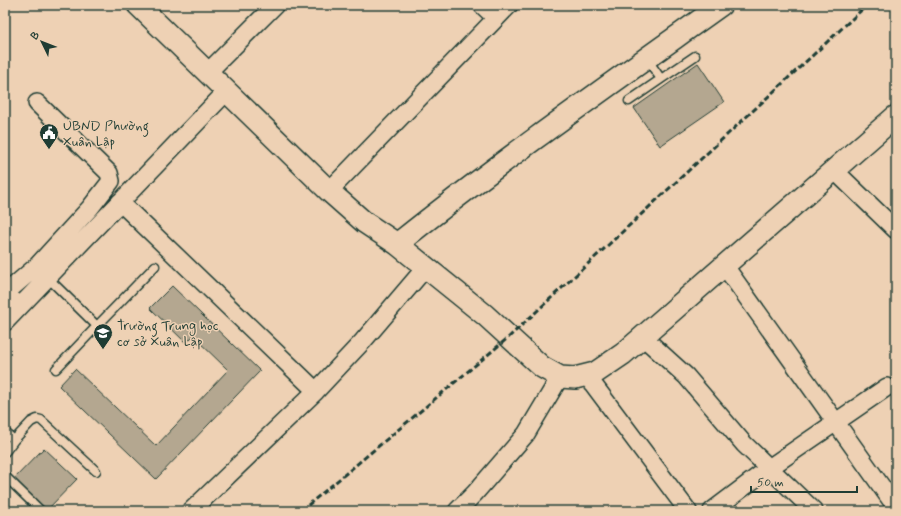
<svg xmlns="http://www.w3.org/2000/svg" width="901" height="516" font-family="Mynerve,sans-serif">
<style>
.building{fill:#b4a790;stroke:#1f3d34}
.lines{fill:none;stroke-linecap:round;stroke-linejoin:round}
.service-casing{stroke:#1f3d34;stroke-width:11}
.minor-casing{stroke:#1f3d34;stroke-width:20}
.tertiary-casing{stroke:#1f3d34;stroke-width:24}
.service{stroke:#eed1b4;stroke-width:8}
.minor{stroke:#eed1b4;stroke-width:17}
.tertiary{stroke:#eed1b4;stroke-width:21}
.rail{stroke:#1f3d34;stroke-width:3;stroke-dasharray:6 3;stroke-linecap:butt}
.labels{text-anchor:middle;stroke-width:3;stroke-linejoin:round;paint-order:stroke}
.poi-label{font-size:14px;fill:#1f3d34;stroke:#eed1b4;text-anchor:start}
</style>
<rect width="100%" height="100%" fill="#eed1b4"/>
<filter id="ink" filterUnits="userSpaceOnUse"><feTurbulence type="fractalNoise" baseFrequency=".025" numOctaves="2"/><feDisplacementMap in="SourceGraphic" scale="8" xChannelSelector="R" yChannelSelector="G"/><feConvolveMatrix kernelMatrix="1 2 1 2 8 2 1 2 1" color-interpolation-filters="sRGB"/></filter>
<g filter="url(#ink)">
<path class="building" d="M 698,63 L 724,102 L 660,146 L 634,108 Z
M 172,286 L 260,371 L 156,479 L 59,386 L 75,369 L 156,446 L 228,370 L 193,336 L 186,343 L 150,308 Z
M 44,448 L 77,479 L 46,511 L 42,511 L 11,482 Z"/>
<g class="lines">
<defs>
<path id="service" d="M 661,79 L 695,56
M 629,101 L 661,79 L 647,59
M 47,277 L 97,326 L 155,266
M 56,369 L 97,326
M 5,432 L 14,440 L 31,422 L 37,419 L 41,420 L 96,471
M 5,452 L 14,440
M 5,476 L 41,511"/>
<path id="minor" d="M 482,5 L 496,18
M 208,72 L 275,5
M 834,170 L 896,230
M 329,191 L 509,5
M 120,202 L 316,391
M 724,265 L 896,507
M 21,305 L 10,299 L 7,294 L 8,291 L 37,266 L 90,208 L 111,181 L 109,173 L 37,103
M 5,322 L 227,91
M 643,337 L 686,376 L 744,444 L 814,511
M 587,376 L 688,511
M 191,511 L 316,391 L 363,341 L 426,267
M 457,511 L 475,493 L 526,434 L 560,377
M 712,511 L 769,468 L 887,387"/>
<path id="tertiary" d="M 138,5 L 329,191 L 364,222 L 397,244 L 485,315 L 542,367 L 560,377 L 575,378 L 595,373 L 623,354 L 896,116
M 397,244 C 502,160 612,83 721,5"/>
</defs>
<use href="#service" class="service-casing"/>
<use href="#minor" class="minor-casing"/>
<use href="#tertiary" class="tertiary-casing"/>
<use href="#service" class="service"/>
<use href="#minor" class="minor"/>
<use href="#tertiary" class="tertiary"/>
<path class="rail" d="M 301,511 L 509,337 L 867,5"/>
</g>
</g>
<defs>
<symbol id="civic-pin" viewBox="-11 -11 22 30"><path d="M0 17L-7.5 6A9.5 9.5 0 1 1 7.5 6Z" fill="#1f3d34" stroke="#eed1b4"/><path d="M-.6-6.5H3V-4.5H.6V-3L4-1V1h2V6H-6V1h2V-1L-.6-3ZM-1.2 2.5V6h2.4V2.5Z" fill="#fff"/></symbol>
<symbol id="school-pin" viewBox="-11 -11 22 30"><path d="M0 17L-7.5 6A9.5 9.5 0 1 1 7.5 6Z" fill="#1f3d34" stroke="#eed1b4"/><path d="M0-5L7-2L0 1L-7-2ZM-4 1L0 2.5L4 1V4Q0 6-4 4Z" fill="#fff"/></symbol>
</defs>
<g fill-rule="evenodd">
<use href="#civic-pin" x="38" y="122" width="22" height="30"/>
<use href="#school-pin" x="92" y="322" width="22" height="30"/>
</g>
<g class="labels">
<g class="poi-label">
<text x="63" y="130">UBND Phường<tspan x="63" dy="16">Xuân Lập</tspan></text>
<text x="117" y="330">Trường Trung học<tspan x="117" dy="16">cơ sở Xuân Lập</tspan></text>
</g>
</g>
<rect width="901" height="516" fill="none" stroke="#eed1b4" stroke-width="20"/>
<rect x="10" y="10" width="881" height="496" fill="none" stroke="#1f3d34" stroke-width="1.5" filter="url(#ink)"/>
<g transform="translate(42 42) rotate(313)" stroke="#eed1b4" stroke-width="3" paint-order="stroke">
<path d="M0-3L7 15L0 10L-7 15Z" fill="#1f3d34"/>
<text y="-6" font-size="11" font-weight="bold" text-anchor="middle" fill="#1f3d34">B</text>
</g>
<path d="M751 486v6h106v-6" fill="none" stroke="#1f3d34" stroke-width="2"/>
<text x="757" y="486" font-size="12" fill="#1f3d34" stroke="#eed1b4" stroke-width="3" paint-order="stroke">50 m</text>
</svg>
